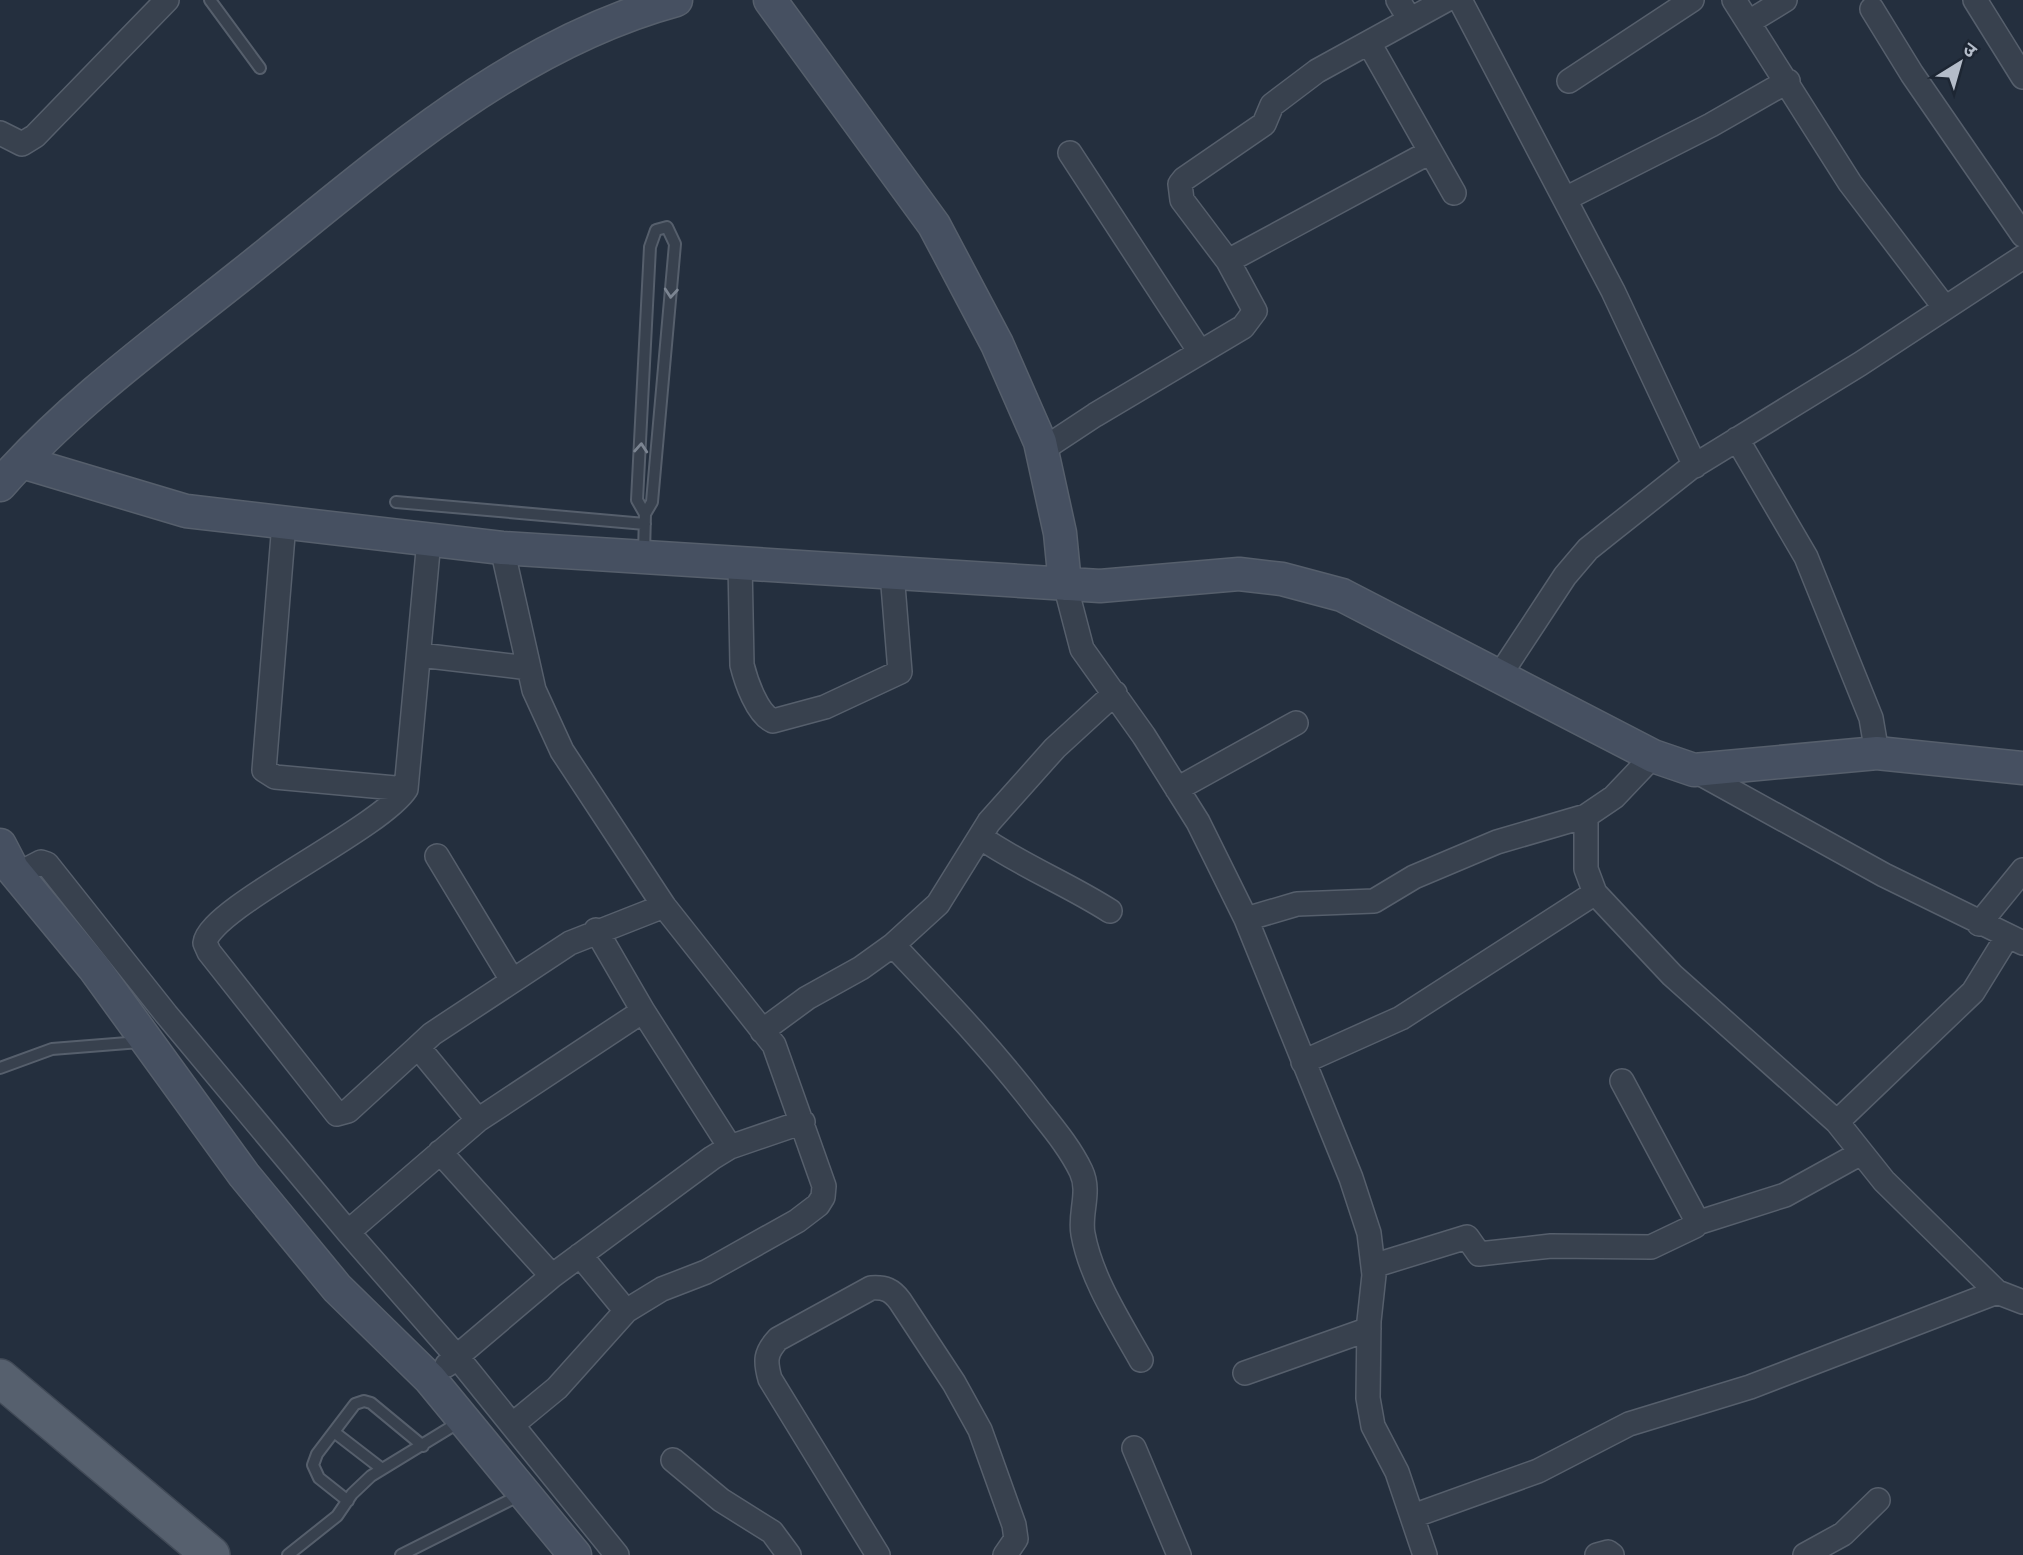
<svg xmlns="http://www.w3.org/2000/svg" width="2023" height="1555" font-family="Quicksand,'Noto Sans Devanagari',sans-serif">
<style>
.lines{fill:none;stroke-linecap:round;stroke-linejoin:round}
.lane-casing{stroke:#565f6c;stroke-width:14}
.street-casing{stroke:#565f6c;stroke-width:26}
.secondary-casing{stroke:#565f6c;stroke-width:35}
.primary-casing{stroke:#414a57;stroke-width:40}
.lane{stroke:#38414e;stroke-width:10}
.street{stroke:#38414e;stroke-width:23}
.secondary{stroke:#465061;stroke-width:32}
.primary{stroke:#56606e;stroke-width:37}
.oneway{stroke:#7c8592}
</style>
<rect width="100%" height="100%" fill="#242f3e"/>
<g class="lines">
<defs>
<path id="lane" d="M 210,0 L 260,68
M 396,502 L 645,524
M 644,553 L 645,514 L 652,502 L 675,244 L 667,227 L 656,230 L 650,247 L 637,500 L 645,514
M 0,1068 L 52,1049 L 140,1042
M 334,1432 L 382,1469
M 348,1501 L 319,1478 L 313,1465 L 317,1454 L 355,1404 L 364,1401 L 371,1403 L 423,1446
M 288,1555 L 337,1516 L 352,1494 L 371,1476 L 461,1421
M 401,1555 L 520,1495"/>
<path id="street" d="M 1398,0 L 1410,20
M 1460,0 L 1613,291 L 1695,466
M 1734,0 L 1850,183 L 1945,308
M 1975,0 L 2023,77
M 1872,9 L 1912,74 L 2023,235
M 1749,22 L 1785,0
M 1369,43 L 1454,193
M 1569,81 L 1692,0
M 0,133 L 22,144 L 35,136 L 167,0
M 1070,153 L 1200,352
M 1565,199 L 1711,125 L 1788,81
M 1228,261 L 1430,152
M 1737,439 L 1806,557 L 1871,718 L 1877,753
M 1042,450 L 1095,415 L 1243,327 L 1255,311 L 1228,261 L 1182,200 L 1180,184 L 1184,179 L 1264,124 L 1272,105 L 1317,71 L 1446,0
M 284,523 L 264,770 L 275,777 L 406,789
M 502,548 L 534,690 L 562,751 L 664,906 L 774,1045 L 824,1186 L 823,1197 L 818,1205 L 797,1221 L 706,1272 L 662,1289 L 626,1311 L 580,1255
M 740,563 L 742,665 C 746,681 757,714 773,721 L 825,707 L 900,672 L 892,573
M 1065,584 L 1082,649 L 1144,736 L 1198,822 L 1246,919 L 1351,1178 L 1369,1233 L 1374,1275 L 1369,1321 L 1368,1398 L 1373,1426 L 1397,1472 L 1425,1555
M 420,655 L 529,668
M 1498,678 L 1565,576 L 1588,549 L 1608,533 L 1689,469 L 1860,364 L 2023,257
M 1694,770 L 1884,875 L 2023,943
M 1177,789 L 1296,723
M 1586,816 L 1586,869 L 1595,893 L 1672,975 L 1837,1122 L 1884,1181 L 1997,1292 L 2023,1302
M 980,837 C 1022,866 1068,884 1110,911
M 437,856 L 512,980
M 16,875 L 41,862 L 47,864 L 166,1014 L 348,1232
M 1246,919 L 1297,904 L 1374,901 L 1414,877 L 1497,842 L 1586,816 L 1614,797 L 1653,756
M 1979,924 L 2023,870
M 596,930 L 643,1011
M 893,945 C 943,998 994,1051 1038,1109 C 1053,1128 1070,1148 1081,1171 C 1091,1192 1079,1213 1083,1234 C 1091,1278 1119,1321 1141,1360
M 762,1031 L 807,998 L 861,968 L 893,945 L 938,904 L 989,822 L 1055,748 L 1115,693
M 418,1047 L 348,1111 L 337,1114 L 209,952 L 205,943 C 209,908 379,830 406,789 L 429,540
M 1303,1062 L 1401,1018 L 1595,893
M 478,1120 L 418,1047 L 432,1034 L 570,943 L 664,906
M 1837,1122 L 1973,992 L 2007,937
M 440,1152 L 552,1276
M 1697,1223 L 1785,1195 L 1861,1153
M 1373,1266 L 1467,1237 L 1479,1254 L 1551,1246 L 1651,1247 L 1695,1226 L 1696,1219 L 1622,1081
M 447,1365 L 552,1276 L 712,1158 L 730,1147 L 803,1122
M 1245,1373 L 1369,1329
M 512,1425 L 557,1388 L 626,1311
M 1134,1448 L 1179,1555
M 673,1460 L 721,1500 L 772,1532 L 789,1555
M 1413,1516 L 1538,1471 L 1629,1424 L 1750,1387 L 1997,1292
M 617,1555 L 458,1358 L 348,1232 L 478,1120 L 643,1011 L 730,1147
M 878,1555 L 770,1379 C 765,1361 765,1353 778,1339 L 871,1288 C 885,1287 892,1290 900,1301 L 954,1383 L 980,1430 L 1014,1525 L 1016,1539 L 1005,1555
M 1597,1555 L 1608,1552 L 1612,1555
M 1805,1555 L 1843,1534 L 1878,1500"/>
<path id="secondary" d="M 770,0 L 934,225 L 997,344 L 1040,442 L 1060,533 L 1065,584
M 22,462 L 186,511 L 502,548 L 1100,586 L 1239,574 L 1282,579 L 1342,595 L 1653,756 L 1694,770 L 1877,753 L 2023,768
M 0,485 C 70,405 157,342 240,276 C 374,170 507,46 676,0
M 0,845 L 13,870 L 94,968 L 244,1175 L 337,1288 L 430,1379 L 575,1555"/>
<path id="primary" d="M 0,1378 L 211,1555"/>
</defs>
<use href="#lane" class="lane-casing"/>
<use href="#street" class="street-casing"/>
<use href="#secondary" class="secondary-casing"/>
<use href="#primary" class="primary-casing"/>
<use href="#lane" class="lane"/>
<use href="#street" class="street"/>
<use href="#secondary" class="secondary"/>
<use href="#primary" class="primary"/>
</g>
<defs><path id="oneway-chevron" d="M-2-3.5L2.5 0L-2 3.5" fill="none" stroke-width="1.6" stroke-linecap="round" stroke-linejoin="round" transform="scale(1.75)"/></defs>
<g class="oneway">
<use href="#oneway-chevron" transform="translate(671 293) rotate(95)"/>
<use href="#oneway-chevron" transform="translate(641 448) rotate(-86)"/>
</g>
<g transform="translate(1960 63) rotate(37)" stroke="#1d2633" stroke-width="5" paint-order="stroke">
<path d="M0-5L12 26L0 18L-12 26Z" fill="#b4bcc9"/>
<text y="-10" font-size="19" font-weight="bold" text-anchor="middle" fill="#b4bcc9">उ</text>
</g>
</svg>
